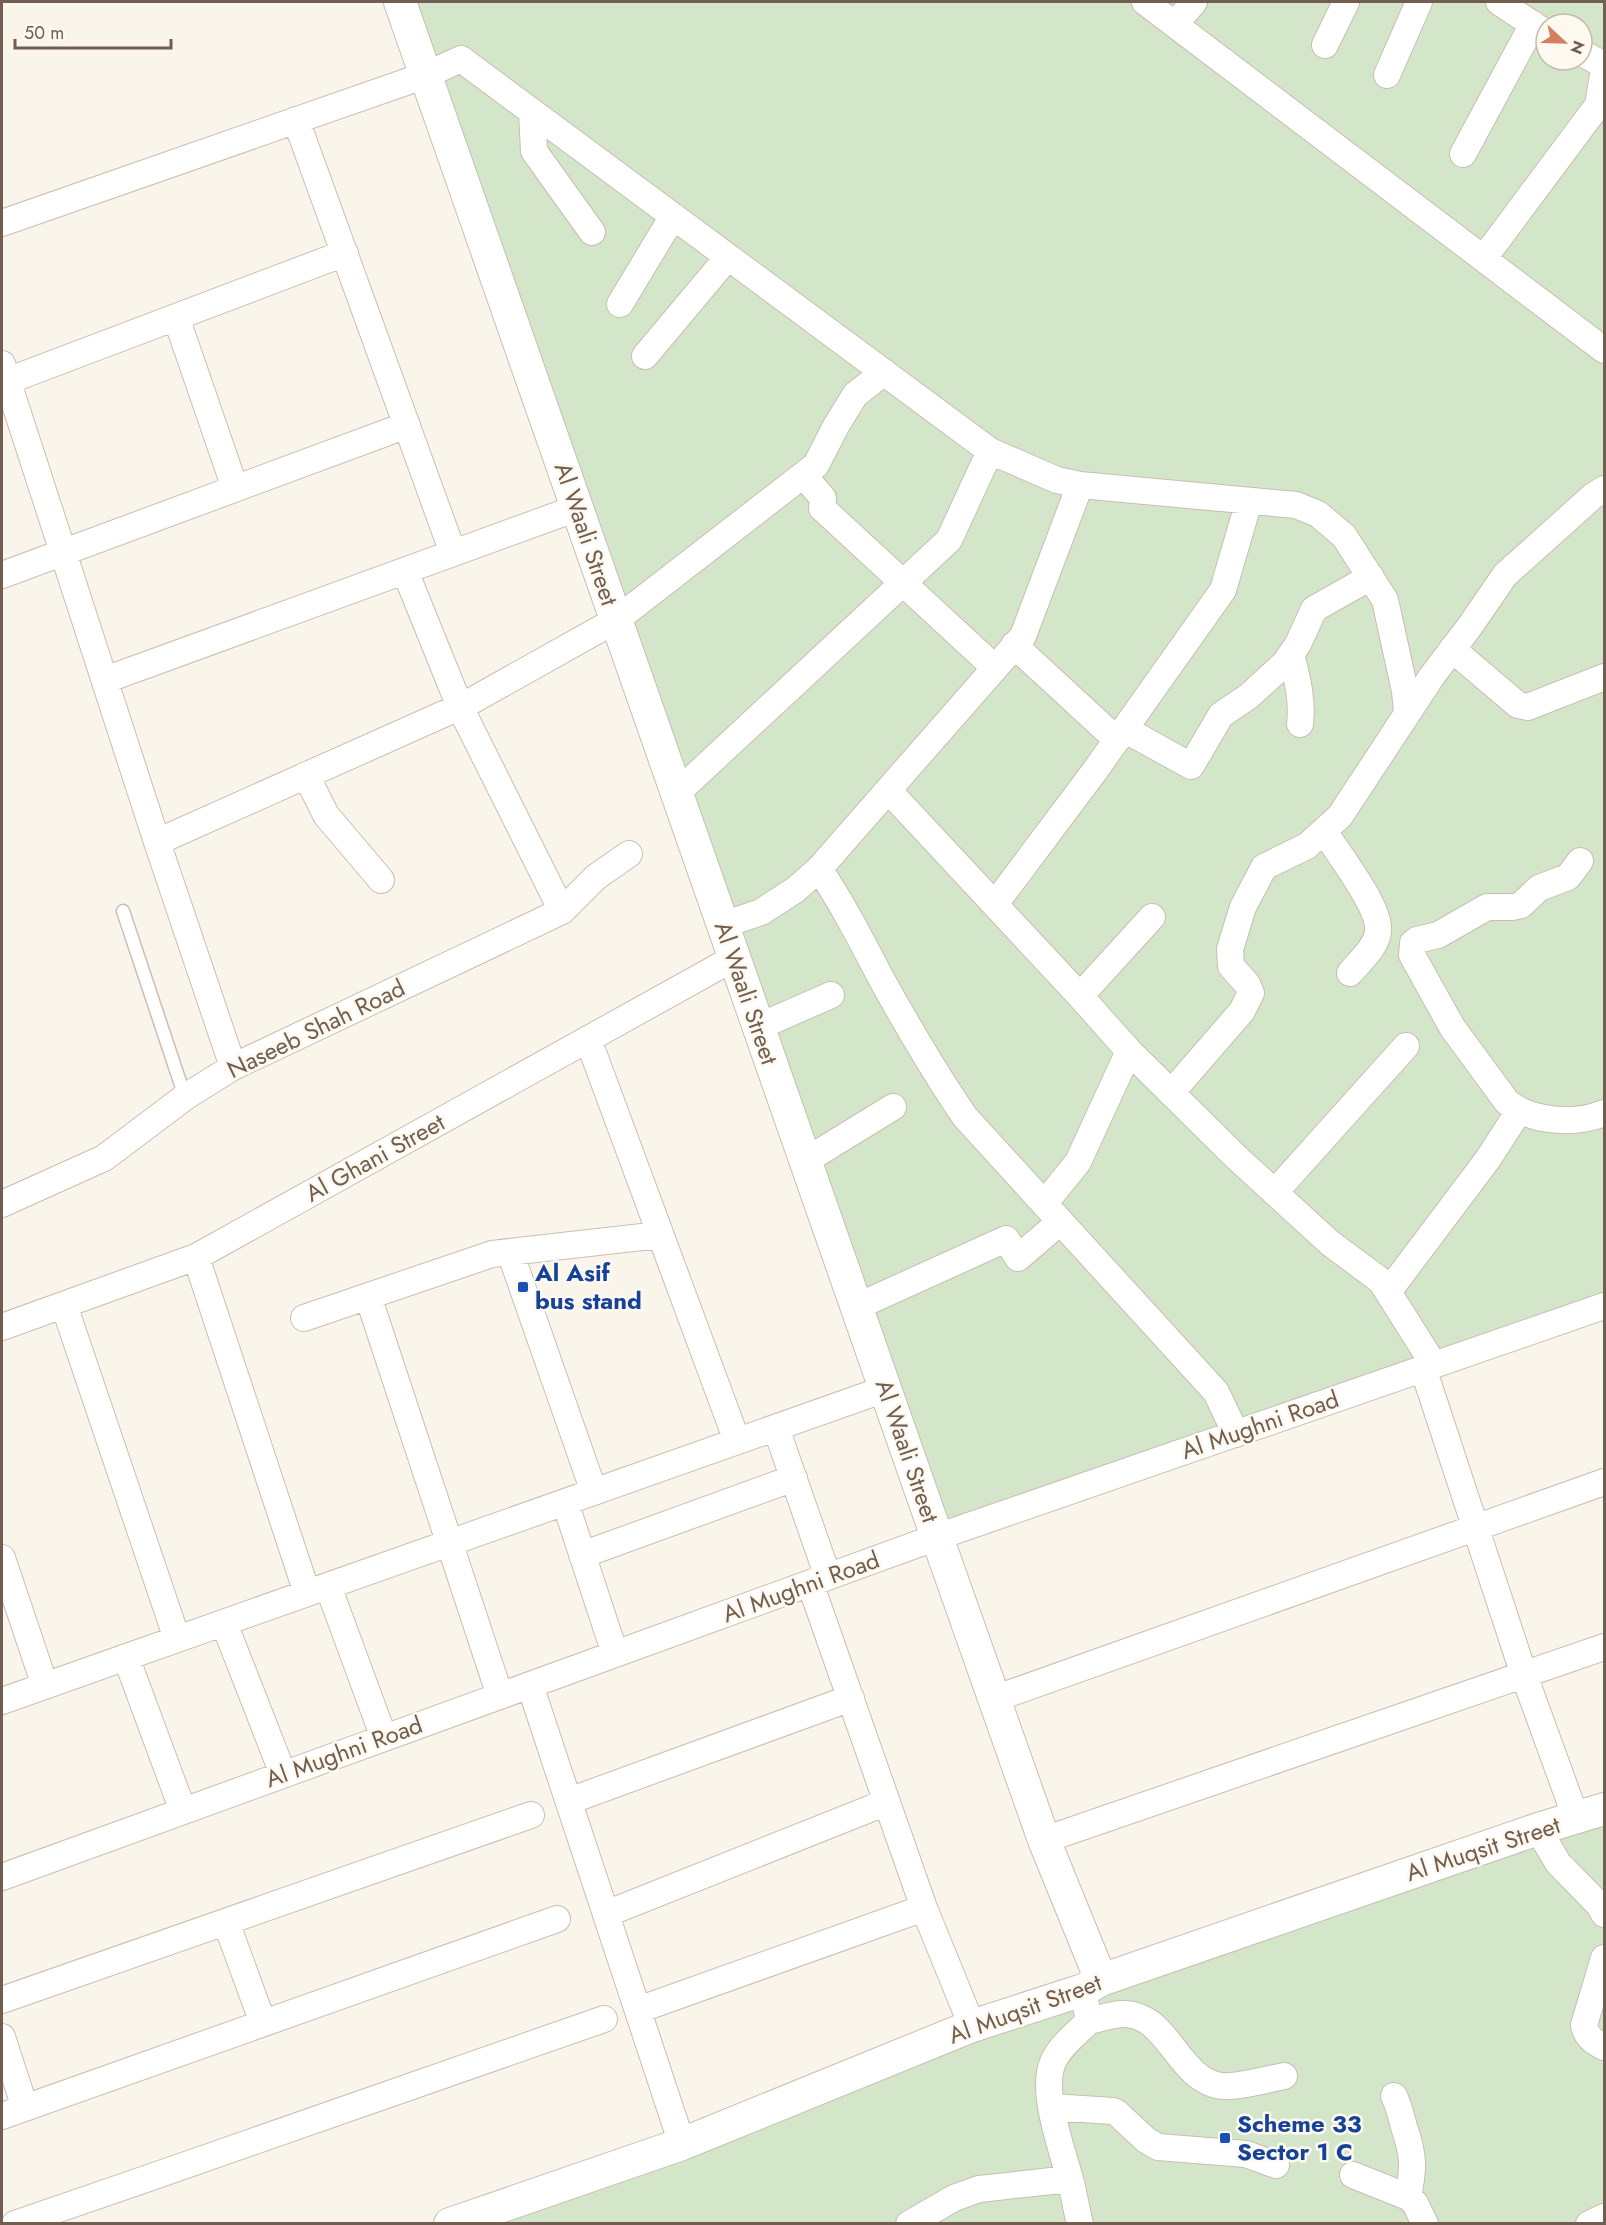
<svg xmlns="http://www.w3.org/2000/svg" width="1606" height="2225" font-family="Jost,sans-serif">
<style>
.green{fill:#d4e6ca;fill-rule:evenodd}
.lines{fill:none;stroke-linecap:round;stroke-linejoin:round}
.service-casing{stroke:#cbbdb1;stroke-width:15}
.minor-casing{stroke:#cbbdb1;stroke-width:28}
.tertiary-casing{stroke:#cbbdb1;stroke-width:34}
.service{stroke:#fff;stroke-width:12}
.minor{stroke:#fff;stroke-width:26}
.tertiary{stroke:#fff;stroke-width:32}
.transit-dot{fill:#1a4fb4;stroke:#fdf9f0;stroke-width:2}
.labels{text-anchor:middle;stroke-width:5;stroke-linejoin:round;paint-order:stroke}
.street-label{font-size:24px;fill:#725e50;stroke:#fdf9f0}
.transit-label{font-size:24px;font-weight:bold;fill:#164399;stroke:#fdf9f0;text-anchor:start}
</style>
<rect width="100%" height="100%" fill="#faf5ea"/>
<path class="green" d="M 399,2 L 1604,2 L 1604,1307 L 937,1537 ZM 1546,24 L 1582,24 L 1582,60 L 1546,60 Z
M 1604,1820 L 1604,2223 L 442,2223 Z"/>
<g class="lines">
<defs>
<path id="service" d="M 123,911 L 185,1097"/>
<path id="minor" d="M 1145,2 L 1604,350
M 1499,2 L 1546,33
M 1175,24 L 1194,2
M 1325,45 L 1346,2
M 1582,53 L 1604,65
M 1387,75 L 1419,2
M 532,112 L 534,151 L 592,232
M 296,120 L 453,553
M 1463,154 L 1533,24
M 2,223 L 426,75 L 461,59 L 990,451 L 1057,480 L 1080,485 L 1296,505 L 1318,514 L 1344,536 L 1385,600 L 1405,691 L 1407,712
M 1484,258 L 1598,105 L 1604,69
M 620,304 L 673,216
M 176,317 L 235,488
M 645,356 L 728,257
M 2,364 L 157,842 L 233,1067
M 2,383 L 345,253
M 803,475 L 823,498 L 822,508 L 995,668
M 405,571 L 460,707 L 562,911
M 2,575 L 407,425
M 1014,645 L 1117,740
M 1452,649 L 1518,705 L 1528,707 L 1604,677
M 1291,654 C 1297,678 1303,700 1300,724
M 105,680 L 577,508
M 1124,729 L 1191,766 L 1221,715 L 1249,696 L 1285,663 L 1298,644 L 1314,609 L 1371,577
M 306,775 L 326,815 L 381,880
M 888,790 L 1080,996 L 1129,1051 L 1235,1156 L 1330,1243 L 1381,1281 L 1434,1365
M 677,793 L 949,540 L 990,451
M 1324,831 C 1337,852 1377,903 1378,927 C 1380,944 1360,961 1350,973
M 157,842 L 466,704 L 616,620 L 816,465 L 836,426 L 855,395 L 884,372
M 1580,861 L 1568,877 L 1539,888 L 1521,905 L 1512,907 L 1487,907 L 1438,935 L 1417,940 L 1413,943 L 1412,955 L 1452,1027 L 1507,1102 C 1532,1122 1574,1125 1604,1113
M 819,869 C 843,904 862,942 882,980 C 908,1027 935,1073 965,1117 L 1216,1392 L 1236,1434
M 995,904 L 1094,772 L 1223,590 L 1249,501
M 723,925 L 761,912 L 795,890 L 819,869 L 1023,636 L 1080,485
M 1080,996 L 1152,917
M 758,1027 L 831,995
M 588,1039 L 737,1441
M 1171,1093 L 1242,1011 L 1251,993 L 1247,984 L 1231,966 L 1230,949 L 1243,907 L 1264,867 L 1307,846 L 1340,816 L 1432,676 L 1470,626 L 1505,575 L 1593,496 L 1604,489
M 805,1161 L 893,1107
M 1275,1192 L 1406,1046
M 2,1204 L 104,1158 L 185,1097 L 233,1067 L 562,911 L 596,877 L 629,854
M 1044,1204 L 1078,1162 L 1129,1051
M 510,1252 L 594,1492
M 196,1257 L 307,1593
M 1388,1292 L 1488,1159 L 1519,1111
M 368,1296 L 500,1696
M 64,1305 L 177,1639
M 856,1307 L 1006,1239 L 1018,1258 L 1060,1222
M 304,1318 L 492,1254 L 660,1235
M 2,1327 L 196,1257 L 734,958
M 1423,1368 L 1524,1675 L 1576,1818
M 776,1428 L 828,1577
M 565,1502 L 615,1654
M 582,1555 L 794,1478
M 2,1558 L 45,1686
M 328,1586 L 384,1738
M 224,1623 L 283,1774
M 126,1657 L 183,1811
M 530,1685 L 682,2144
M 994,1699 L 1604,1482
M 2,1701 L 885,1389
M 569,1801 L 851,1698
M 1538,1829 L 1558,1863 L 1599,1905 L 1604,1914
M 1044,1840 L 1604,1647
M 2,1877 L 937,1537 L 1604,1306
M 924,1908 L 972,2026
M 606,1914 L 887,1802
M 226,1922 L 263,2023
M 1604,1958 L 1584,2025 C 1586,2037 1594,2042 1604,2047
M 2,2000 L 531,1815
M 638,2010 L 924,1908 L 810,1583
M 1089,2021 C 1099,2019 1110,2015 1121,2014 C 1168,2011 1176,2079 1221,2086 C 1235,2088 1269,2079 1284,2076
M 2,2037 L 25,2108
M 1394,2096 C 1399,2106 1401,2116 1404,2127 C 1414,2156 1414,2167 1408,2197
M 1052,2107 L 1113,2111 L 1117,2113 L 1146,2140 L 1158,2147 L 1246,2154 L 1276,2165
M 2,2116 L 557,1919
M 1353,2175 L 1408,2197 L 1415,2203 L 1425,2224
M 15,2224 C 212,2157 408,2086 604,2019
M 909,2224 L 954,2198 L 979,2189 L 1070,2179
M 1080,2224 C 1076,2209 1074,2193 1070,2179 C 1062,2149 1040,2091 1053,2062 C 1060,2046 1077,2033 1089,2021 L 1083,1990
M 1589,2224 L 1604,2217"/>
<path id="tertiary" d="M 400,2 L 937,1537 L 1044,1840 L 1101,1980
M 450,2224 L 682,2144 L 972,2026 L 1083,1990 L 1101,1980 L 1538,1829 L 1604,1809"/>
</defs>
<use href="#service" class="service-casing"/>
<use href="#minor" class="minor-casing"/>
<use href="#tertiary" class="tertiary-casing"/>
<use href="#service" class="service"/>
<use href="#minor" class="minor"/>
<use href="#tertiary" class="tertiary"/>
</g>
<g class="transit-dot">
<rect x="517" y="1281" width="12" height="12" rx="3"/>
<rect x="1219" y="2132" width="12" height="12" rx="3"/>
</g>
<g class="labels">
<g class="street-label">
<text transform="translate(586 534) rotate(71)" y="8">Al Waali Street</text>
<text transform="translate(746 993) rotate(71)" y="8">Al Waali Street</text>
<text transform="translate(316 1029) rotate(-26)" y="8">Naseeb Shah Road</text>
<text transform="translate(375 1158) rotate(-29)" y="8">Al Ghani Street</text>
<text transform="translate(1260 1425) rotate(-19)" y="8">Al Mughni Road</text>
<text transform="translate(907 1451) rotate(71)" y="8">Al Waali Street</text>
<text transform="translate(801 1587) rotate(-20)" y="8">Al Mughni Road</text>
<text transform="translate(344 1752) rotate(-20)" y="8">Al Mughni Road</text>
<text transform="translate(1483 1849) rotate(-18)" y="8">Al Muqsit Street</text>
<text transform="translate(1025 2009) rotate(-20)" y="8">Al Muqsit Street</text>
</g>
<g class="transit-label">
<text x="535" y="1281">Al Asif<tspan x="535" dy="28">bus stand</tspan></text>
<text x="1237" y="2132">Scheme 33<tspan x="1237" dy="28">Sector 1 C</tspan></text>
</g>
</g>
<rect width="1606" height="2225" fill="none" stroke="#725e50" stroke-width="6"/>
<g transform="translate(1564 42) rotate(112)"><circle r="28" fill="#fdf9f0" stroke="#c5bbb0" stroke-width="1.5"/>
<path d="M0-4.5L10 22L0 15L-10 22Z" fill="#d47f5f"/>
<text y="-9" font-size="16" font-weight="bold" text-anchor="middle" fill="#725e50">N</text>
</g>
<path d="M15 39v9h156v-9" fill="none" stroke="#725e50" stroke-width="3"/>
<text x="24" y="39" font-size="18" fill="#725e50" stroke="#fdf9f0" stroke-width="4.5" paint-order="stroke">50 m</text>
</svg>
